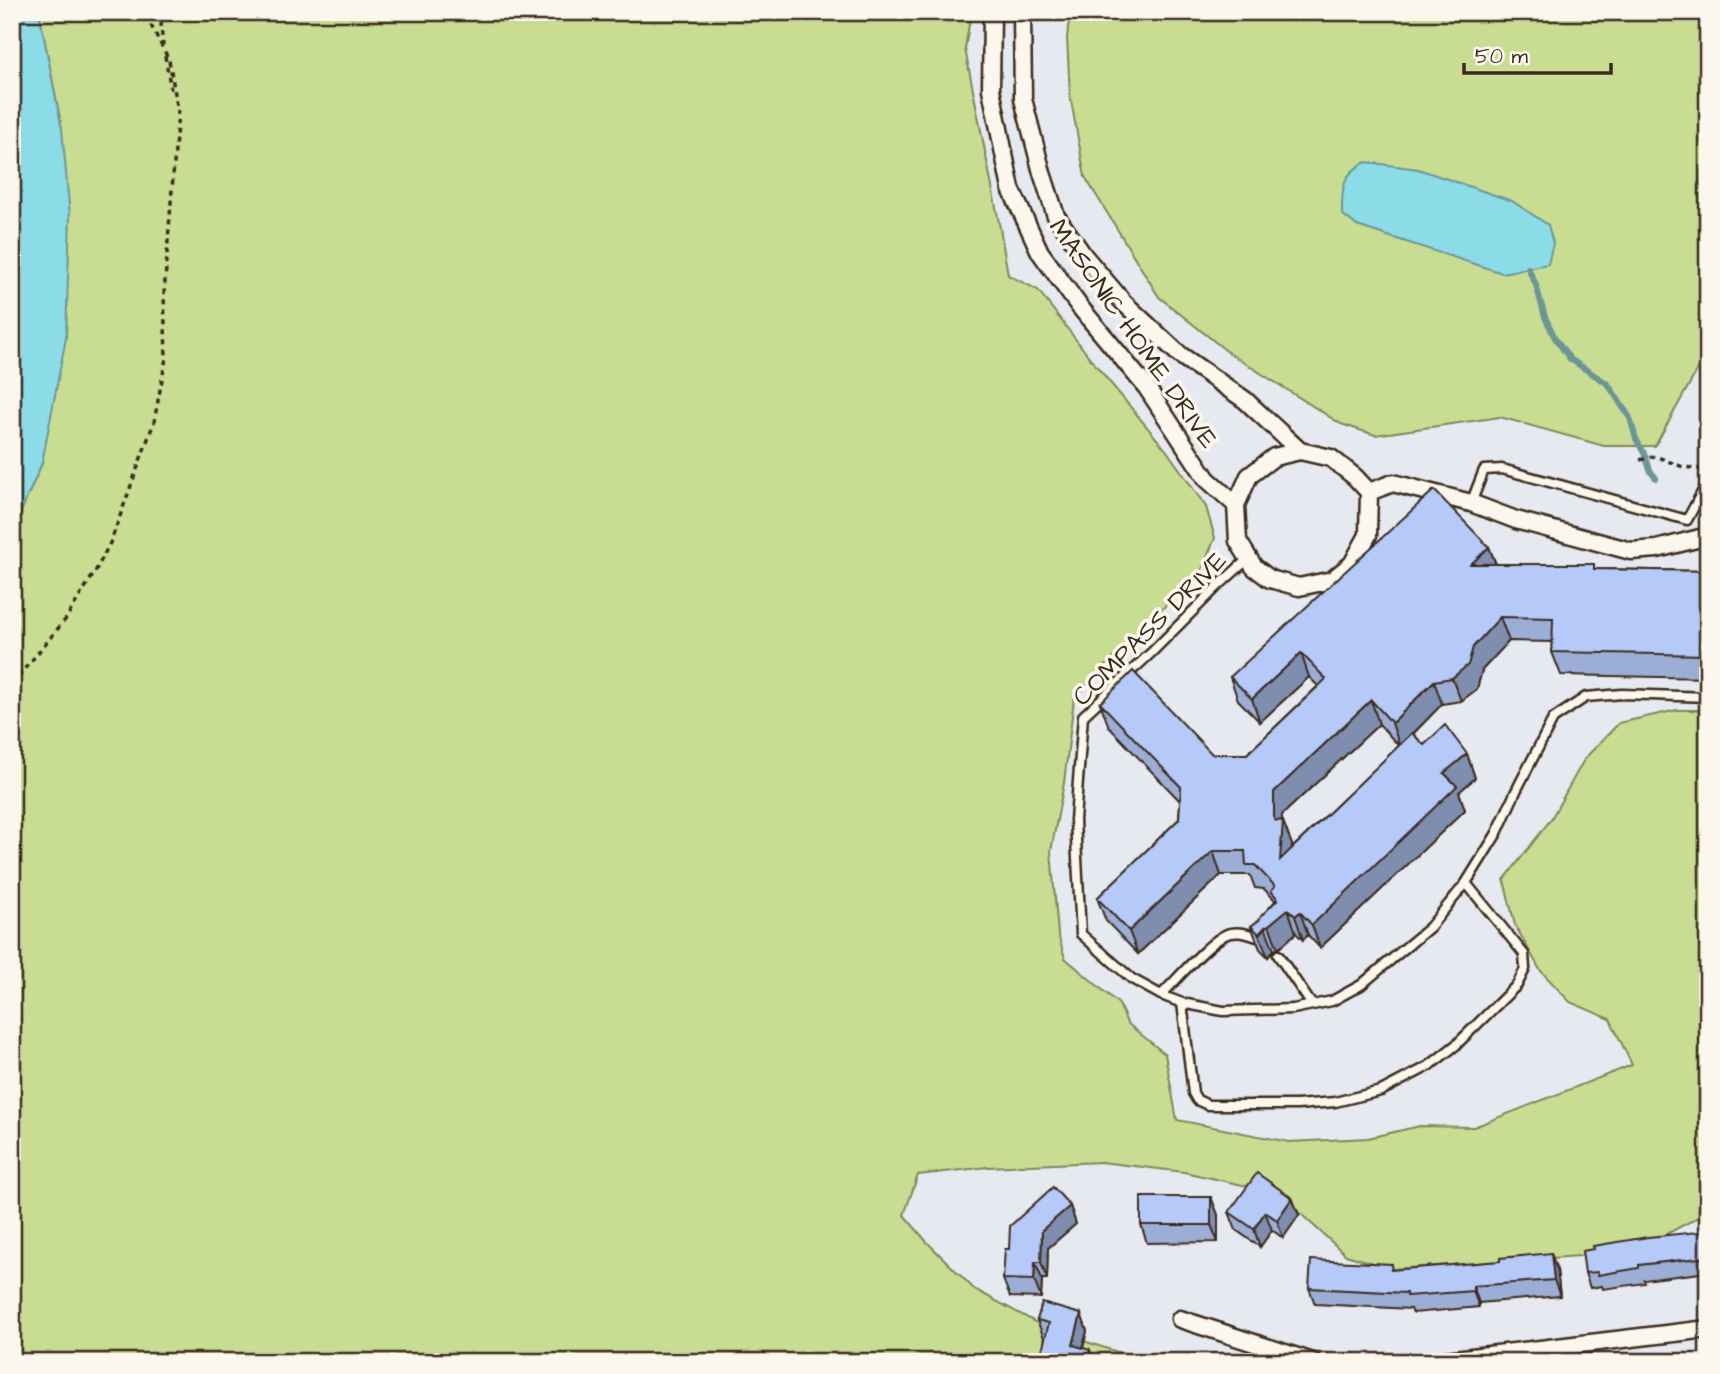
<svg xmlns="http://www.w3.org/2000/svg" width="1720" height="1374" font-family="'Architects Daughter',sans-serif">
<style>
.green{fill:#c9dd92;stroke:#828458;stroke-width:2}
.water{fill:#8cdce8;stroke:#6c9597;stroke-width:2}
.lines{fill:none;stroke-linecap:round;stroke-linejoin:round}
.stream{stroke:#6c9597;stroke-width:6}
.lane-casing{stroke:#3b2a1e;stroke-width:13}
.street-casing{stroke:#3b2a1e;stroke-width:21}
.path{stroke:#3b2a1e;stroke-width:3.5;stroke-dasharray:5 5;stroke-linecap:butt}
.lane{stroke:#fbf7ec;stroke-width:8}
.street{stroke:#fbf7ec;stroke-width:16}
.wall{fill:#9caed6;stroke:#3b2a1e;stroke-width:2;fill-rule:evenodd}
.shaded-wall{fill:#7f8dae;stroke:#3b2a1e;stroke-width:2}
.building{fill:#b5caf9;stroke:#3b2a1e;stroke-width:2}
.labels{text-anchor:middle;stroke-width:7;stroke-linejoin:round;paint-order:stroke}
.street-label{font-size:26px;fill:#3b2a1e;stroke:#fbf7ec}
</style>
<rect width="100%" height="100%" fill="#e6eaf0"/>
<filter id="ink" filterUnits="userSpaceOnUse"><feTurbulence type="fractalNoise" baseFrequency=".0143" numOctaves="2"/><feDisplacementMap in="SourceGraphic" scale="14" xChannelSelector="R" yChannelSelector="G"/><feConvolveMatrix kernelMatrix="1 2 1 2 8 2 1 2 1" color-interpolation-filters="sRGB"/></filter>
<g filter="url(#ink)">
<path class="green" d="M 39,12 L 971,12 L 965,49 L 1000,228 L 1008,275 L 1038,290 L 1093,362 L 1167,451 L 1206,507 L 1215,538 L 1201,572 L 1145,625 L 1074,699 L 1064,783 L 1051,851 L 1058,934 L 1065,958 L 1119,1004 L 1127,1023 L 1165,1054 L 1177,1120 L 1289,1142 L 1368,1138 L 1420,1126 L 1474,1127 L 1632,1065 L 1610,1019 L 1570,1002 L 1540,970 L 1515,925 L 1504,880 L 1551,819 L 1585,758 L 1619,723 L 1677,710 L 1708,710 L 1708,1212 L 1650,1243 L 1594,1255 L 1392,1269 L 1346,1255 L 1301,1214 L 1256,1188 L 1184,1172 L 1101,1162 L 988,1167 L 918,1175 L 904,1215 L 927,1242 L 974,1289 L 1050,1330 L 1148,1362 L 12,1362 L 12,532 L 42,463 L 62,129 Z
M 1070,12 L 1708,12 L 1708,351 L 1655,446 L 1604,446 L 1500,417 L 1375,435 L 1341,424 L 1229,353 L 1159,297 L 1085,177 L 1070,95 L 1067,38 Z"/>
<path class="water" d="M 12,12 L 39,12 L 62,129 L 70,216 L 66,338 L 42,463 L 12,532 Z
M 1366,162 L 1418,169 L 1512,201 L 1548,225 L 1553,243 L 1548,264 L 1502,273 L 1357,226 L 1342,214 C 1342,189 1341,174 1366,162 Z"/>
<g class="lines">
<path class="stream" d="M 1528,268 L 1536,285 L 1545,317 L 1555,338 L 1570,359 L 1608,384 L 1630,418 L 1636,439 L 1644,453 L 1651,472 L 1656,478"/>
<defs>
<path id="lane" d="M 1471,503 L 1484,470 L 1502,469 L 1687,520 L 1708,481
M 1249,558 L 1217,587 L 1152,652 L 1083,716 L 1075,820 L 1081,934 L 1132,979 L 1161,995 L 1182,1003 L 1223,1011 L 1293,1009 L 1332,1001 L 1361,985 L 1430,927 L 1466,883 L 1497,833 L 1516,791 L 1553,719 L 1586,697 L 1622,694 L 1708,697
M 1278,955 L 1312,1005
M 1161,995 C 1175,982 1214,935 1231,933 C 1242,931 1252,935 1263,939
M 1182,1003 L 1193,1093 L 1197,1100 L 1208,1105 L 1297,1105 L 1335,1102 L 1381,1091 L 1429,1066 L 1456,1045 L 1517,985 L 1525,969 L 1524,954 L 1466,883"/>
<path id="street" d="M 992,12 L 991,89 L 1011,189 L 1040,252 L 1079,306 L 1147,388 L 1207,479 L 1236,505
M 1022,12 L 1023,99 L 1042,173 L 1056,216 L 1084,256 L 1124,303 L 1180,355 L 1245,400 L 1300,451
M 1300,451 L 1331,458 L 1355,477 L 1369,492 L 1368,535 L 1352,564 L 1332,580 L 1299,587 L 1270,579 L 1254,567 L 1238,541 L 1236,505 L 1249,476 L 1274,457 Z
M 1369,492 L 1393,483 L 1471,503 L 1516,520 L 1631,551 L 1657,549 L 1708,536
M 1180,1319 L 1313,1362
M 1429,1362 L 1708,1329"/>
</defs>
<use href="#lane" class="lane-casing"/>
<use href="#street" class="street-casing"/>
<path class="path" d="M 162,12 L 161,27 L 163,45
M 165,56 L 171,90
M 1640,460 L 1655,456 L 1683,467 L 1702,469
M 12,684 L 65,620 L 95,572 L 111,541 L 154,422 L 166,358 L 164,294 L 178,111 L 169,60 L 144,12"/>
<use href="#lane" class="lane"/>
<use href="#street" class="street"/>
</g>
<path class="wall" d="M 1489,547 L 1496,564 L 1596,569 L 1708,571 L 1708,678 L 1561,675 L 1552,652 L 1552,642 L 1509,641 L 1482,670 L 1477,689 L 1461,701 L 1442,704 L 1413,734 L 1424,745 L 1467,754 L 1475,778 L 1459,792 L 1465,810 L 1320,948 L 1308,935 L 1303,940 L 1296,933 L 1278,949 L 1274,950 L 1268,957 L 1260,949 L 1251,926 L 1259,920 L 1275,901 L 1275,900 L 1264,889 L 1255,888 L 1250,875 L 1221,875 L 1138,954 L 1106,921 L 1097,898 L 1179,819 L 1180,801 L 1109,727 L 1100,703 L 1212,754 L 1247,754 L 1318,686 L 1309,677 L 1260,722 L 1238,700 L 1230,677 ZM 1379,724 L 1399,746 L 1291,849 L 1292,845 L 1282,821 L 1282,815 Z
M 1211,1197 L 1218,1215 L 1218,1242 L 1147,1243 L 1141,1225 Z
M 1292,1198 L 1299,1215 L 1283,1238 L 1272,1230 L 1260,1247 L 1236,1230 L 1229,1212 Z
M 1070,1206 L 1076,1224 L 1048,1248 L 1047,1279 L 1042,1279 L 1041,1298 L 1010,1297 L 1003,1279 L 1009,1249 Z
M 1708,1231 L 1708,1272 L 1644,1280 L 1645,1283 L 1603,1289 L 1602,1286 L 1590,1288 L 1585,1273 Z
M 1394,1270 L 1557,1270 L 1560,1296 L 1479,1303 L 1479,1307 L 1413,1313 L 1411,1309 L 1315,1304 L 1309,1288 Z
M 1081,1314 L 1087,1331 L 1083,1348 L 1044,1338 L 1037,1320 Z"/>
<path class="shaded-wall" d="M 1489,547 L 1498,570 L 1471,564 Z
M 1500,617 L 1509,641 L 1482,670 L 1477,689 L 1461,701 L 1452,678 L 1473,647 Z
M 1301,653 L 1309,677 L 1260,722 L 1252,699 Z
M 1434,681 L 1442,704 L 1400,747 L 1392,723 Z
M 1371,700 L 1379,724 L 1282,815 L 1282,830 L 1283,821 L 1292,845 L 1288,883 L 1280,860 L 1274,820 L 1274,792 Z
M 1467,754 L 1475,778 L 1459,792 L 1465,810 L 1320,948 L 1312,925 L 1444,773 Z
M 1213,851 L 1221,875 L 1138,954 L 1129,931 Z
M 1288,909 L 1296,933 L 1278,949 L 1269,925 Z
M 1300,912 L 1308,935 L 1303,940 L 1295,916 Z
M 1265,927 L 1274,950 L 1268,957 L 1259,934 Z
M 1211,1197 L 1218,1215 L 1218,1242 L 1211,1225 Z
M 1292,1198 L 1299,1215 L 1283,1238 L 1277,1220 Z
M 1070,1206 L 1076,1224 L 1048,1248 L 1047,1279 L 1041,1262 L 1042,1230 Z
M 1265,1212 L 1272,1230 L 1260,1247 L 1254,1229 Z
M 1551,1253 L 1557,1270 L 1560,1296 L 1554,1280 Z
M 1035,1262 L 1042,1279 L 1041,1298 L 1034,1280 Z
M 1473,1286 L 1479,1303 L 1479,1307 L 1473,1291 Z
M 1081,1314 L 1087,1331 L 1079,1362 L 1073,1345 Z
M 1090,1350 L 1094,1362 L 1087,1362 Z"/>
<path class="building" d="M 1434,490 L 1489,547 L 1471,564 L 1594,564 L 1594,569 L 1708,571 L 1708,655 L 1552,652 L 1553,618 L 1500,617 L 1473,647 L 1468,665 L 1452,678 L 1434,681 L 1392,723 L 1371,700 L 1274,792 L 1274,820 L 1283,821 L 1280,860 L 1412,733 L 1424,745 L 1445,725 L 1467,754 L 1444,773 L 1457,786 L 1312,925 L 1300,912 L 1295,916 L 1288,909 L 1269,925 L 1265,927 L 1259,934 L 1251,926 L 1259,920 L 1261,916 L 1278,899 L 1271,891 L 1275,886 L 1255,865 L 1246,865 L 1245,851 L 1213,851 L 1129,931 L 1097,898 L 1179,819 L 1181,787 L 1100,703 L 1133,671 L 1212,754 L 1247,754 L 1326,679 L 1301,653 L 1252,699 L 1230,677 Z
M 1257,1173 L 1292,1198 L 1277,1220 L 1265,1212 L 1254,1229 L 1229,1212 Z
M 1053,1187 L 1070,1206 L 1042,1230 L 1041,1262 L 1035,1262 L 1034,1280 L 1003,1279 L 1005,1249 L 1009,1249 L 1010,1226 Z
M 1141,1197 L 1211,1197 L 1211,1225 L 1141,1225 Z
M 1708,1231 L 1708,1257 L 1639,1265 L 1639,1268 L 1598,1275 L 1598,1272 L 1585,1273 L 1582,1251 L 1594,1249 L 1593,1246 L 1648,1237 Z
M 1551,1253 L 1554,1280 L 1473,1286 L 1473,1291 L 1407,1296 L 1406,1293 L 1309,1288 L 1311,1260 L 1392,1264 L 1391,1270 L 1500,1261 L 1500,1258 Z
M 1042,1303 L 1081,1314 L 1073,1345 L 1090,1350 L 1087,1362 L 1039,1362 L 1049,1323 L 1037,1320 Z"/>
</g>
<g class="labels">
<g class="street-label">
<text transform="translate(1134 333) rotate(55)" y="9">MASONIC HOME DRIVE</text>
<text transform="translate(1149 628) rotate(-45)" y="9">COMPASS DRIVE</text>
</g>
</g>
<rect width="1720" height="1374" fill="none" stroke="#fbf7ec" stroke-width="42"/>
<rect x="21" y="21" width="1678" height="1332" fill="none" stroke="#3b2a1e" stroke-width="2.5" filter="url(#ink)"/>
<path d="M1464 63v10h147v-10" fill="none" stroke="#3b2a1e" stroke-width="3.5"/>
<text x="1475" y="63" font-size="21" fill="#3b2a1e" stroke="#fbf7ec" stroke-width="5" paint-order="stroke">50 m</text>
</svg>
